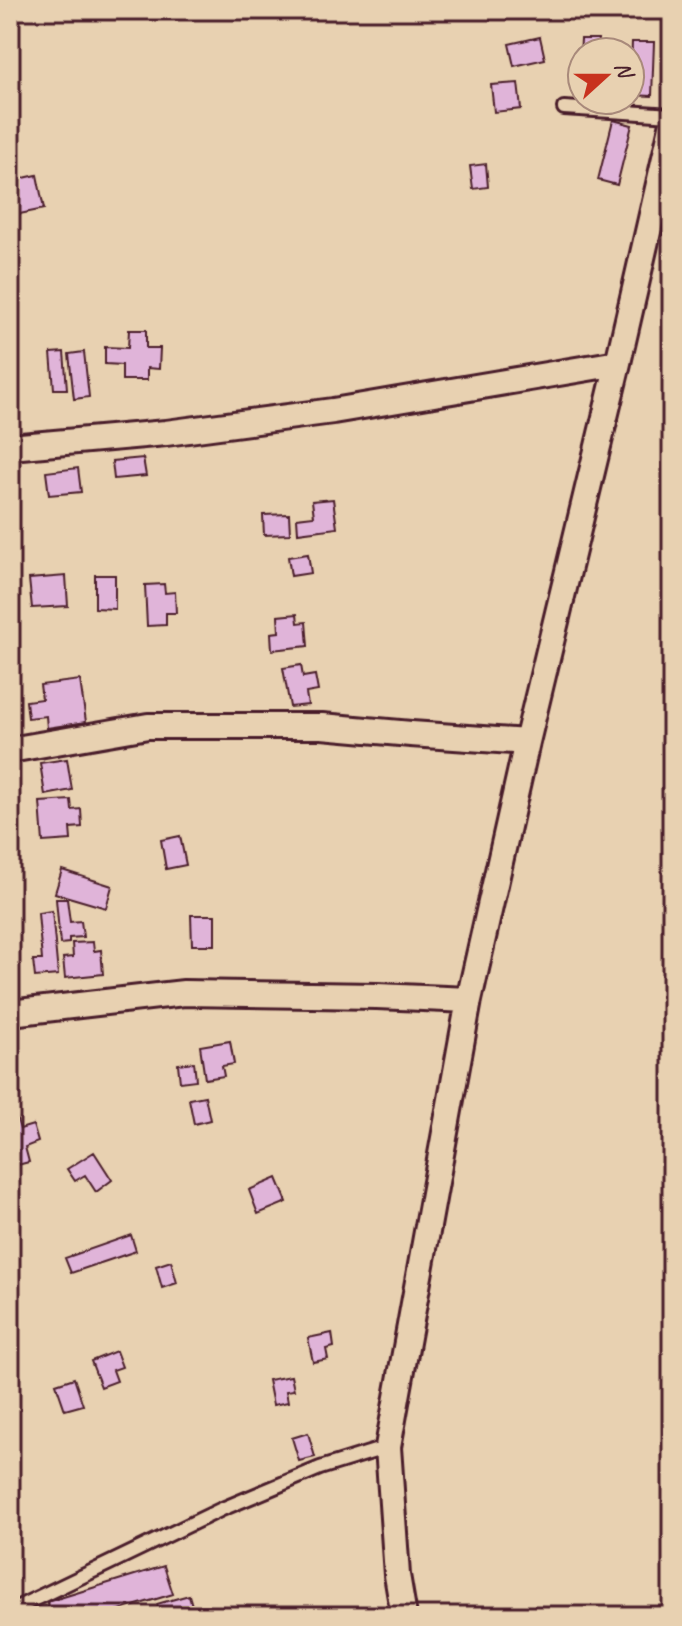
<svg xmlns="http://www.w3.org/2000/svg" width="682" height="1626" font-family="Caveat,sans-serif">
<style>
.building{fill:#e0b4d9;stroke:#4a1f2b;stroke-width:2}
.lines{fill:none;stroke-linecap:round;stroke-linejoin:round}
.lane-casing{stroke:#4a1f2b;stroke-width:18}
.street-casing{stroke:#4a1f2b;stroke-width:30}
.lane{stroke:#e8d1b1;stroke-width:12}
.street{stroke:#e8d1b1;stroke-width:24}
</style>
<rect width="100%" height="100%" fill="#e8d1b1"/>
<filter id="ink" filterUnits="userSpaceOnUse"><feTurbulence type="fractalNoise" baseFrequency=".0125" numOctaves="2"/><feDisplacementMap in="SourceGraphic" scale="16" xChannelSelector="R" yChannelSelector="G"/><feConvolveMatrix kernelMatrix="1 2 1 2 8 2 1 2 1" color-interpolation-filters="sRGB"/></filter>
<g filter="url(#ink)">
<path class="building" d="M 540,37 L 545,59 L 514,66 L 509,44 Z
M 581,39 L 598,39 L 597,52 L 582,52 L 582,73 L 579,73 Z
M 632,42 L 654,42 L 652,96 L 630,95 Z
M 518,83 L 521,109 L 494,112 L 491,85 Z
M 613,120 L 632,125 L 617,185 L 598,180 Z
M 486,164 L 488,187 L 473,189 L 470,166 Z
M 37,175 L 44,209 L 10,216 L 10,181 Z
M 129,330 L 146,330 L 146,348 L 160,348 L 159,369 L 147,368 L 147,380 L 122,380 L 122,365 L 105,364 L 105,347 L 128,348 Z
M 64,352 L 67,389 L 54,389 L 51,353 Z
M 84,352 L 89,397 L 74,399 L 69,354 Z
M 143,458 L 146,476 L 114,479 L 112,461 Z
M 78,468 L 81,492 L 49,495 L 46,472 Z
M 333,499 L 337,528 L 298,533 L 297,518 L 314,516 L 312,501 Z
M 289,514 L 290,534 L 264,535 L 263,515 Z
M 308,554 L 311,573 L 291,576 L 288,557 Z
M 95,575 L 115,575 L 115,609 L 95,608 Z
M 66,576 L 68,606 L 32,608 L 29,579 Z
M 164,584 L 165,593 L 175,592 L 176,613 L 166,613 L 166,625 L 147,626 L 145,585 Z
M 297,614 L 298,623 L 306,622 L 308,646 L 272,650 L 271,633 L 279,632 L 278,616 Z
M 301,665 L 303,677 L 315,675 L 318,691 L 306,693 L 308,705 L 290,707 L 283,668 Z
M 80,680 L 86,722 L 47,728 L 46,716 L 28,718 L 26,701 L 42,699 L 40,685 Z
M 67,759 L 72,790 L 45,795 L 40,763 Z
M 71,800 L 72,810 L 81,809 L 82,827 L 70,828 L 71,840 L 43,842 L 40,802 Z
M 180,836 L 186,865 L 166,869 L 161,840 Z
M 62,870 L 112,886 L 106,908 L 55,893 Z
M 56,899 L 67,899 L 70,922 L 81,921 L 83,937 L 69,938 L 69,943 L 60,944 Z
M 52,911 L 58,975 L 35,977 L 33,960 L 42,960 L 38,913 Z
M 191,915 L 215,915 L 215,945 L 192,945 Z
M 93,942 L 94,951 L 101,950 L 103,974 L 65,978 L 63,958 L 73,957 L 72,943 Z
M 230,1041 L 234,1064 L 222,1066 L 224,1076 L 205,1079 L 200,1046 Z
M 194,1062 L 196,1080 L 180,1082 L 178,1064 Z
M 205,1096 L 210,1120 L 194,1124 L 189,1099 Z
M 16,1116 L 20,1129 L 33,1125 L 38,1142 L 25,1147 L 29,1162 L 10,1167 L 10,1118 Z
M 94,1152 L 112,1180 L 96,1192 L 85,1175 L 75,1181 L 67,1169 Z
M 277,1178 L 287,1202 L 258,1214 L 249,1190 Z
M 131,1235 L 136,1251 L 71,1273 L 65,1258 Z
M 171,1261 L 177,1283 L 162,1288 L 156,1266 Z
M 332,1333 L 334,1347 L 326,1349 L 328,1359 L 313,1362 L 308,1338 Z
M 116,1351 L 122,1367 L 113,1370 L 117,1381 L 101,1387 L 91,1361 Z
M 291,1376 L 294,1390 L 286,1391 L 288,1402 L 273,1405 L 268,1380 Z
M 74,1378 L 83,1405 L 65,1410 L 56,1384 Z
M 308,1433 L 315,1457 L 299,1461 L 292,1438 Z
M 164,1566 L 173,1594 L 100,1616 L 51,1616 L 47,1602 Z
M 189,1595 L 195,1616 L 160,1616 L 157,1604 Z"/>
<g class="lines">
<defs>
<path id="lane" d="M 564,108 L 672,115
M 10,1611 L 222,1509 L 320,1468 L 388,1447"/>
<path id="street" d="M 10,447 L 166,433 L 333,411 L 618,363
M 10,750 L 148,726 L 322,726 L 411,734 L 527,742
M 10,1013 L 184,993 L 377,996 L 469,1000
M 404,1616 L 397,1575 L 388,1447 L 469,1000 L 527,742 L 618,363 L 672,127"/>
</defs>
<use href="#lane" class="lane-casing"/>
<use href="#street" class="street-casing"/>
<use href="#lane" class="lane"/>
<use href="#street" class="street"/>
</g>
</g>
<rect width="682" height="1626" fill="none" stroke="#e8d1b1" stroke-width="40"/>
<rect x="20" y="20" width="642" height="1586" fill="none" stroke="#4a1f2b" stroke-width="3" filter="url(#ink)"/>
<g transform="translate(606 76) rotate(69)"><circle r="38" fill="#e8d1b1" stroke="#a98a7b" stroke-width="2"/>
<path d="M0-6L14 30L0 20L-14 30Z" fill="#c8321e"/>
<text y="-12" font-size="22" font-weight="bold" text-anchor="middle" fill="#4a1f2b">N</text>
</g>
</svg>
